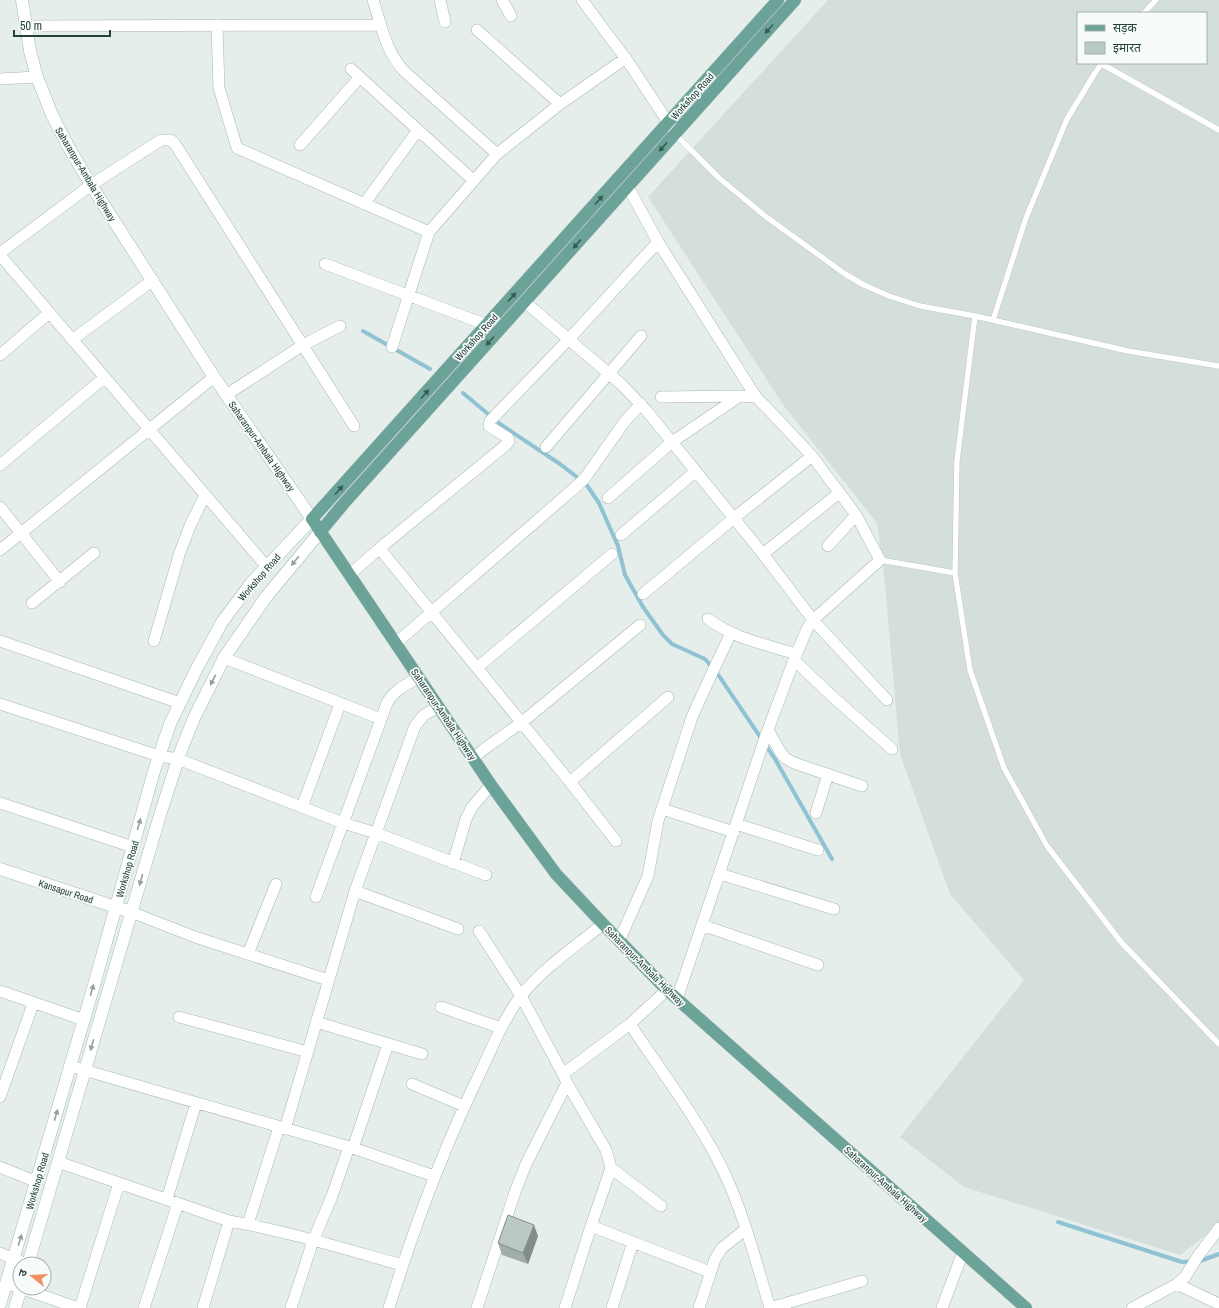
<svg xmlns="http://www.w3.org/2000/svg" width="1219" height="1308" font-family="'Archivo Narrow','Noto Sans Devanagari',sans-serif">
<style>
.built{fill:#d4deda;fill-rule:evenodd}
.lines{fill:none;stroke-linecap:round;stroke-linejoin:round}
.stream{stroke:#8fc2d2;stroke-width:4}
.service-casing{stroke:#a8b7b3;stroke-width:6}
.minor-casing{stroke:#a8b7b3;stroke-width:12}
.tertiary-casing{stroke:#a8b7b3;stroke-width:13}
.secondary-casing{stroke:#a4bab4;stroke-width:13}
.primary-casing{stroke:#c2cac8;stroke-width:13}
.service{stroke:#fff;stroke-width:5.5}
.minor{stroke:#fff;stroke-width:11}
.tertiary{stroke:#fff;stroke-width:12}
.secondary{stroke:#fff;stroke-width:12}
.primary{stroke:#6ba399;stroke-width:12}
.wall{fill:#a1ada9}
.shaded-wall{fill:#838d8a}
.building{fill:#bbc9c5;stroke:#838d8a}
.oneway{fill:#365a52}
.oneway2{fill:#92a09d}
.labels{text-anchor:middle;stroke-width:3.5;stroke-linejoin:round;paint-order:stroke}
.street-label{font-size:10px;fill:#24413b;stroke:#f7fbf9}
</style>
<rect width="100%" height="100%" fill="#e6eeeb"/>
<path class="built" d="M 828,0 L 1219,0 L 1219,1225 L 1180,1255 L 964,1187 L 900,1137 L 1024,980 L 950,894 L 900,754 L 884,574 L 877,523 L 784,406 L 648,197 ZM 1078,13 L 1206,13 L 1206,63 L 1078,63 Z"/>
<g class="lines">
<path class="stream" d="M 363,331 L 430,369
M 463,393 L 500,424 L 560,464 L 586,484 L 599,503 L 618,546 L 625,575 L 643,607 L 663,635 L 672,644 L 705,659 L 717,673 L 775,759 L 832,859
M 1058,1222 L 1182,1262 L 1200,1261 L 1219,1254"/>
<defs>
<path id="service" d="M 1144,13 L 1156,0
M 1102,64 L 1219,130
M 675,134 L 719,178 L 765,216 L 845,274 L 864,285 L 889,296 L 920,306 L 975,316 L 1128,351 L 1219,366
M 975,316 L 957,461 L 955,573 L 970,670 L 1004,768 L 1047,846 L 1121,942 L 1219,1044
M 993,320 L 1026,218 L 1067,119 L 1095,73 L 1102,63
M 880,560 L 955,573"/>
<path id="minor" d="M 373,0 C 382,27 385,51 405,72 L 497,154
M 440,0 L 445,22
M 502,0 L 511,16
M 582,0 L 629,63 L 675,133
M 217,25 L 219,88 L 237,148 L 429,232
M 26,26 L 381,25
M 477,30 L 560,104
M 351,69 L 473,180
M 0,79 L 37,77
M 300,145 L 360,77
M 628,187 L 658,242 L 756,397 L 767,408 L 812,456 L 856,515 L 880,560 L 813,620 L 807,629 L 794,660 L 766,735 L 677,999
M 364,204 L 418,130
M 0,253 L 91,185 L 161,140 L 171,140 L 175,144 L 354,426
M 0,255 L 267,567
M 325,264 L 487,325
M 525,302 L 621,384 L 646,410 L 763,554 L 813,620 L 887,700
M 72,340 L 153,280
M 392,347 L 429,232 L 497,154 L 560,104 L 626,58
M 0,355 L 49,313
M 226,395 L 303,345 L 340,326
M 661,397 L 740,396
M 546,447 L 641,336
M 0,465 L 104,378
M 608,498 L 672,442 L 740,396 L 756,397
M 0,507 L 60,582
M 621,535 L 696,471
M 828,546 L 856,515
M 380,549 L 570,782 L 616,841
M 0,550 L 214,377
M 763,554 L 839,493
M 349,575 L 386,543 L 507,444 L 509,441 L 508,438 L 489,426 L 490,421 L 569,339 L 658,242
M 643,594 L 734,518 L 812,456
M 32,603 L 94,553
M 708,619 C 735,639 765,644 796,654
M 0,641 L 180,703
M 154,641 L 180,552 L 190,526 L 205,495
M 396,643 L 578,485 L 585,478 L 625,421 L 641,404
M 224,658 L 381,719
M 794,660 L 833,697 L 892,749
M 478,667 L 612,554
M 0,704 L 159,756 L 178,759 L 343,823 L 376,833 L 486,875
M 768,730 L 781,753 L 785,758 L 794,763 L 862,786
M 474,758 L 484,749 L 521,723 L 640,625
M 570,782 L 668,697
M 0,803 L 133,847
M 302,807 L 340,704
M 662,809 L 734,832
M 816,813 L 828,774
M 736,824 L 818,850
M 453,863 L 466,819 L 472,807 L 491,785
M 720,874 L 834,909
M 355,891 L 458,929
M 316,897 L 387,703 C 394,690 406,685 419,677
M 131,912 L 195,937 L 328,980
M 702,925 L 818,965
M 479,931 L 521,996 L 563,1074
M 619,941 L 648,876 L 658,821 L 692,717 L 712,673 L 731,633
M 248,954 L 276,884
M 0,991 L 84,1020
M 441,1007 L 501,1028
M 179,1017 L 308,1052
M 316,1022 L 422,1054
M 630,1024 C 661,1071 698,1119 723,1170 C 744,1214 756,1262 770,1308
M 70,1066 L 353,1148 L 434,1176
M 567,1083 L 606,1150 L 611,1168 L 661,1206
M 412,1084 L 464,1106
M 0,1097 L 33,1004
M 285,1129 L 355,891 L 415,726 L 424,715 L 438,707
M 353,1148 L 388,1044
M 58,1162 L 229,1221 C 287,1231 345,1249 402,1265
M 0,1167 L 37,1182
M 167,1199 L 196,1103
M 248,1224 L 279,1127
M 591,1226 L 710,1272
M 0,1253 L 27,1264
M 6,1283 L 78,1308
M 1177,1284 L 1219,1304
M 80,1308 L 119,1183
M 144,1308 L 178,1203
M 203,1308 L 229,1221
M 291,1308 L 313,1241 L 332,1196 L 349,1147
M 389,1308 C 414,1227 444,1147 481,1071 C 493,1046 504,1018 521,996 C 541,970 577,945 603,924
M 477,1308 L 515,1192 L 526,1164 L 567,1083 L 563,1074 L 630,1024 L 667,990
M 565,1308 L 591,1226 L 611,1168
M 612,1308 L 633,1242
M 699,1308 L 715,1259 L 722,1248 L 746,1229
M 770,1308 L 862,1281
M 942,1308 L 963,1252
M 1132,1308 L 1177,1284 L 1185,1277 L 1198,1256 L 1219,1228"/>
<path id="tertiary" d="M 0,869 L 131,912"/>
<path id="secondary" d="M 28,1264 L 160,815 L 180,753 L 194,718 L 224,658 L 266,597 L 320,532
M 0,1304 L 92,992 L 154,771 L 170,724 L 196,670 L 222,622 L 252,582 L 312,519 L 214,377 L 91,185 L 68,146 L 52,115 L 37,77 L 30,51 L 22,0
M 15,1308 L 21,1288"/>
<path id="primary" d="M 778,0 L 312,519 L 491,785 L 556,874 L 603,924 L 667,990 L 1026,1308
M 320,532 L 345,502 L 795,0"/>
</defs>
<use href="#service" class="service-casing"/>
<use href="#minor" class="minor-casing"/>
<use href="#tertiary" class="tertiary-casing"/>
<use href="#secondary" class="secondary-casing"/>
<use href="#primary" class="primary-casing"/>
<use href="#service" class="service"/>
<use href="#minor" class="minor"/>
<use href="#tertiary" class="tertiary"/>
<use href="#secondary" class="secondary"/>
<use href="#primary" class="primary"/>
</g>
<path class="wall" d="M 538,1236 L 528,1264 L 502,1255 L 498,1243 Z"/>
<path class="shaded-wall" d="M 534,1225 L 538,1236 L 528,1264 L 523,1253 Z"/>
<path class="building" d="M 508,1215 L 534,1225 L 523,1253 L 498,1243 Z"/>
<defs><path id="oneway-solid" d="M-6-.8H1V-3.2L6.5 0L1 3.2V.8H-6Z"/></defs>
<g class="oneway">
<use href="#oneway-solid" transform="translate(769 29) rotate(132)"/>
<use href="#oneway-solid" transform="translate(663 147) rotate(132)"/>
<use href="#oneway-solid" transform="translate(599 200) rotate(-48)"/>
<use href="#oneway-solid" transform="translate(577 244) rotate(132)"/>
<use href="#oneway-solid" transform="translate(512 297) rotate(-48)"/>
<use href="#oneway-solid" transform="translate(490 341) rotate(132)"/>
<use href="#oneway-solid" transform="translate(425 394) rotate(-48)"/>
<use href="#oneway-solid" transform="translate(339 490) rotate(-48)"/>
</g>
<g class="oneway2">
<use href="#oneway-solid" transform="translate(295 561) rotate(129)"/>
<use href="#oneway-solid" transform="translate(213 680) rotate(117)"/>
<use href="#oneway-solid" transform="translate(139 824) rotate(-74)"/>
<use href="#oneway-solid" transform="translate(141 880) rotate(106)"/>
<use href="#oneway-solid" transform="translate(92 990) rotate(-74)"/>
<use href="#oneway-solid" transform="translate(92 1045) rotate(106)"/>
<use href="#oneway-solid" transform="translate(56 1115) rotate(-74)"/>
<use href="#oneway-solid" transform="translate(20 1240) rotate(-73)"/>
</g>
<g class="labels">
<g class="street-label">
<text transform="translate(692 96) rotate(-48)" y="4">Workshop Road</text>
<text transform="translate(86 174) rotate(59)" y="4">Saharanpur-Ambala Highway</text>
<text transform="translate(476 337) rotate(-48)" y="4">Workshop Road</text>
<text transform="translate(262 446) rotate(55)" y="4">Saharanpur-Ambala Highway</text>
<text transform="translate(259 577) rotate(-49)" y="4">Workshop Road</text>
<text transform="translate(444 714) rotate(56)" y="4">Saharanpur-Ambala Highway</text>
<text transform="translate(127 869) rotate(-74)" y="4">Workshop Road</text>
<text transform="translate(66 891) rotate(18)" y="4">Kansapur Road</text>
<text transform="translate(645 966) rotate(45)" y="4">Saharanpur-Ambala Highway</text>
<text transform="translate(37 1181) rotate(-74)" y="4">Workshop Road</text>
<text transform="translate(886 1184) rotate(42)" y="4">Saharanpur-Ambala Highway</text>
</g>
</g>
<rect x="1077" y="12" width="130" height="52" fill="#f7fbf9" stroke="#a3b1ad"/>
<rect x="1085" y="25" width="20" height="6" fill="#6ba399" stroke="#a3b1ad"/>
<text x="1113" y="32" font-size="12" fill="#24413b">सड़क</text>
<rect x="1085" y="42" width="20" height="12" fill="#bbc9c5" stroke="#a3b1ad"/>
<text x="1113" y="52" font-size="12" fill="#24413b">इमारत</text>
<g transform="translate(32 1276) rotate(288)"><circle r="19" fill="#f7fbf9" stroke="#a3b1ad"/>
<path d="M0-3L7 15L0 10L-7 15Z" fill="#f09062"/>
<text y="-6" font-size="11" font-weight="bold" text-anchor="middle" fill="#24413b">उ</text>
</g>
<path d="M14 30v6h96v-6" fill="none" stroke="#24413b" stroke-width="2"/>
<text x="20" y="30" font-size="12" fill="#24413b" stroke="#f7fbf9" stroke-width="3" paint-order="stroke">50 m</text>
</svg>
